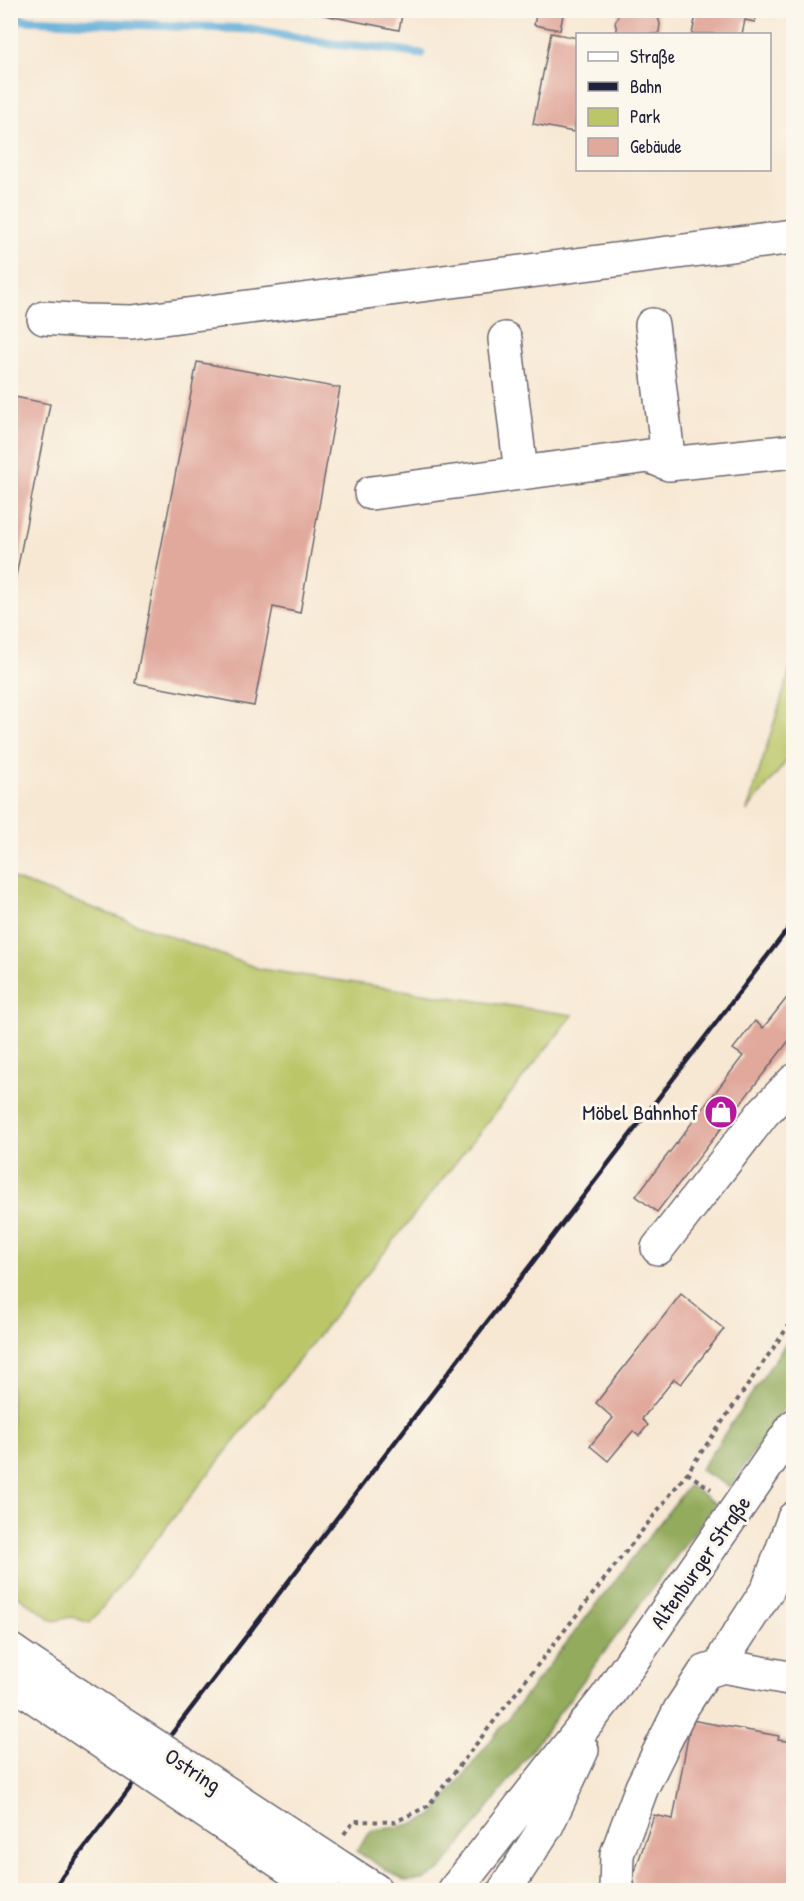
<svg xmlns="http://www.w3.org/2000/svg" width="804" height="1901" font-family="'Patrick Hand',sans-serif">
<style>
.green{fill:#bac668;stroke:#6e7452;stroke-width:1.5}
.forest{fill:#93ab5c;stroke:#5a664c;stroke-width:1.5}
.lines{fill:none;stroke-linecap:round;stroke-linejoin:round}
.stream{stroke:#5eacd8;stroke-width:9}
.building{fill:#e1a89c}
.minor-casing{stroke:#6d6770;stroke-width:36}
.major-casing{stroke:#6d6770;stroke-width:36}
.path{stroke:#6d6770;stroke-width:4;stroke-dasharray:4.5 4.5;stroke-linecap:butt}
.minor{stroke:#fff;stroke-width:33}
.major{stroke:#fff;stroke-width:33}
.rail{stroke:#22223b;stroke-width:4.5}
.major-bridge-casing{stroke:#6d6770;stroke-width:36;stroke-linecap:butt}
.major-bridge{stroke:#fff;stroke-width:33}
.labels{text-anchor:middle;stroke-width:6;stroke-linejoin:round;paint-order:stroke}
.poi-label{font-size:22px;fill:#22223b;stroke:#fbf7ec;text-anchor:end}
.street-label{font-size:22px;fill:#22223b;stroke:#fbf7ec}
</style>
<rect width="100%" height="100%" fill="#fbf7ec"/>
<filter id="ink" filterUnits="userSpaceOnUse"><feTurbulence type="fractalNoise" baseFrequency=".0167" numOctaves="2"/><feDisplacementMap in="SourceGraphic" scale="12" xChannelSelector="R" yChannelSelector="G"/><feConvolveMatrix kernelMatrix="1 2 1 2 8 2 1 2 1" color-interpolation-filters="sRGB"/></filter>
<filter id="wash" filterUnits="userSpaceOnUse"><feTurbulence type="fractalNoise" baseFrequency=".008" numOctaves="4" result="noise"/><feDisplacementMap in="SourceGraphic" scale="24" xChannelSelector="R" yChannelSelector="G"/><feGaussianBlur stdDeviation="1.35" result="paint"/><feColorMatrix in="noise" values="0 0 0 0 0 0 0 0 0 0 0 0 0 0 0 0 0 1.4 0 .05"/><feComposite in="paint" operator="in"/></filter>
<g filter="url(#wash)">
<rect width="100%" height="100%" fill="#f7e8d3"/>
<path class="green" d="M 793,661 L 793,753 L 747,811 Z
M 11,878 L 260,969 L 573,1015 L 90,1623 L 71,1617 L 54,1621 L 11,1591 Z"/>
<path class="forest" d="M 793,1333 L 793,1395 L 730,1487 L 700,1470 Z
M 689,1485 L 716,1504 C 623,1625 534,1749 441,1870 L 423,1880 L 404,1881 L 356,1851 L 372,1830 C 394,1828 412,1826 432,1816 Z"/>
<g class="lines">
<path class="stream" d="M 10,14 L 24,20 L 251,29 L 331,44 L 382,48 L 421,54"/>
</g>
<g id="blocks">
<path class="building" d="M 299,10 L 403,10 L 399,30 Z
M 537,10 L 564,10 L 560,30 L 534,25 Z
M 620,10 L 656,10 L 660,24 L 659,32 L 657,34 L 618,34 L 615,23 Z
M 697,10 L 758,10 L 755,22 L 745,20 L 742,34 L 692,34 Z
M 764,10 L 794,10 L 794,18 L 764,11 Z
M 551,33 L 578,38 L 578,118 L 576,118 L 574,132 L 533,124 Z
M 197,362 L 340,388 L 300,613 L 273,607 L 254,706 L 135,683 Z
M 10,396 L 50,404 L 14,586 L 10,585 Z
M 794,989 L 794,1034 L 657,1212 L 636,1196 L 743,1056 L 733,1049 L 755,1021 L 763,1028 Z
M 681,1294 L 724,1329 L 681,1384 L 674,1379 L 642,1419 L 648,1425 L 639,1436 L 633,1431 L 608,1461 L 590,1446 L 613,1418 L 596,1403 Z
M 691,1720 L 779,1736 L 778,1740 L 794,1742 L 794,1890 L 636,1890 L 633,1877 L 654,1815 L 673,1819 Z"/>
</g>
</g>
<g filter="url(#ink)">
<use href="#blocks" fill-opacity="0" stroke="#6d6770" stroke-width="1.5"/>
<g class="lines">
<defs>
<path id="minor" d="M 44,318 L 84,321 L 132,322 L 794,237
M 652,325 L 669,464
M 505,339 L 521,473
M 371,493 L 649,456 L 669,464 L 794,451
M 658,1248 L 763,1113 L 794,1081
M 794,1518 L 768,1589 L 726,1654 L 723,1666 L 794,1679
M 455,1890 L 607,1697 L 794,1426
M 505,1890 L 547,1825 L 582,1750
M 616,1890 L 617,1854 L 642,1787 L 680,1710 L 705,1672 L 723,1666"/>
<path id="major" d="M 10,1650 L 29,1663
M 344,1870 L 375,1890"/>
</defs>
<use href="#minor" class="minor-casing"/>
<use href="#major" class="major-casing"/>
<path class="path" d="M 687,1473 L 711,1489
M 344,1834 L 354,1821 L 395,1822 L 428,1806 L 687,1473 L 794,1318"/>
<use href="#minor" class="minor"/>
<use href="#major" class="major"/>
<path class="rail" d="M 52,1890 L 794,921"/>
<defs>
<path id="major-bridge" d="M 29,1663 L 344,1870
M 14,1683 L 322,1890"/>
</defs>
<use href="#major-bridge" class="major-bridge-casing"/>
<use href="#major-bridge" class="major-bridge"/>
</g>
</g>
<defs>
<symbol id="shop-disc" viewBox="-11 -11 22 22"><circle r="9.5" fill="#b5179e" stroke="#fbf7ec"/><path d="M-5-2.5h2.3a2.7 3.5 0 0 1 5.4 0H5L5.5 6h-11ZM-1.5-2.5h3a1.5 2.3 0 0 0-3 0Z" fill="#fff"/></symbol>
</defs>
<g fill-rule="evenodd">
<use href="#shop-disc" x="702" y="1093" width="38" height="38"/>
</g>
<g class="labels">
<g class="poi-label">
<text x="698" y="1120">Möbel Bahnhof</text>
</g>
<g class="street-label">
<text transform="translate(700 1562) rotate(-55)" y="8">Altenburger Straße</text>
<text transform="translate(193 1770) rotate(33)" y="8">Ostring</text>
</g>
</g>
<rect width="804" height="1901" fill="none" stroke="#fbf7ec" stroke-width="36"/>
<rect x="576" y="33" width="195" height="138" fill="#fbf7ec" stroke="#a4a2a5" stroke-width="1.5"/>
<rect x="588" y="52" width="30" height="9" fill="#ffffff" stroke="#a4a2a5" stroke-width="1.5"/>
<text x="630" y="63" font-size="18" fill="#22223b">Straße</text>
<rect x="588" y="82" width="30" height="9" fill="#22223b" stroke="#a4a2a5" stroke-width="1.5"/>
<text x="630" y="93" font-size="18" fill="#22223b">Bahn</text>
<rect x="588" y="108" width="30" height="18" fill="#bac668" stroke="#a4a2a5" stroke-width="1.5"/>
<text x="630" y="123" font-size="18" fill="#22223b">Park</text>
<rect x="588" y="138" width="30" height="18" fill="#e1a89c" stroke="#a4a2a5" stroke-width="1.5"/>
<text x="630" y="153" font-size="18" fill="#22223b">Gebäude</text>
</svg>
